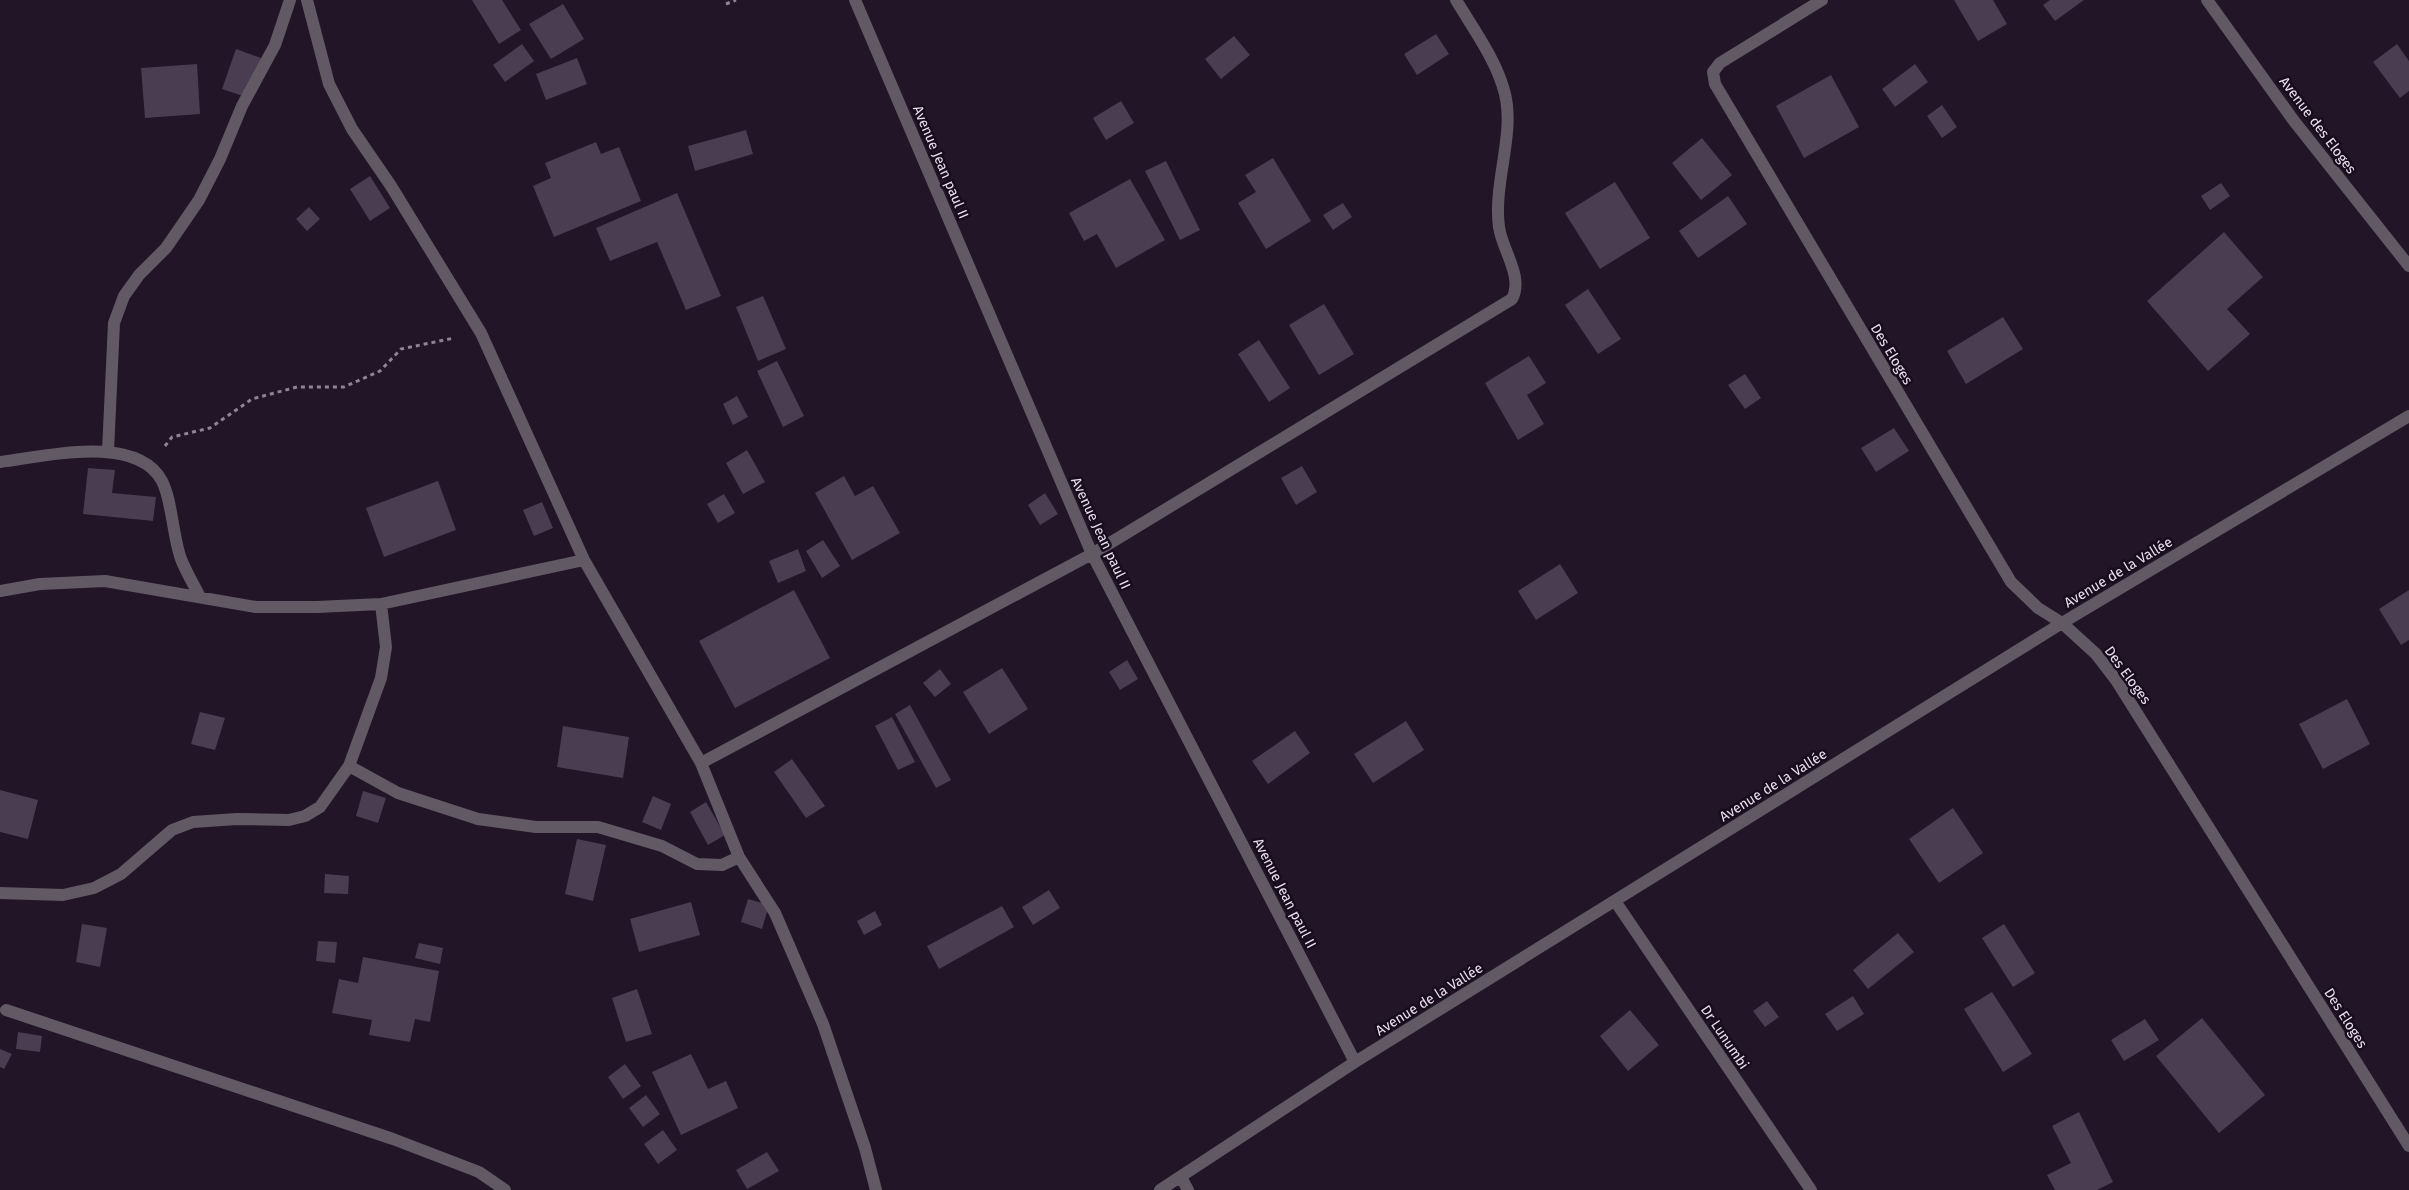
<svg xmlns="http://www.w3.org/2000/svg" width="2409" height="1190" font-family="'Fira Sans',sans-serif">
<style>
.building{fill:#4a3c51}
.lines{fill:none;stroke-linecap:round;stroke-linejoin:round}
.path{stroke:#8f8494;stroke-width:3;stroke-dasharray:4 4;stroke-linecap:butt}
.minor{stroke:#615a64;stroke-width:12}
.labels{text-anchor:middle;stroke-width:5;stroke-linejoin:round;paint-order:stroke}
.street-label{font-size:14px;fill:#eae1ee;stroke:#190c1e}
</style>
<rect width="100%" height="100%" fill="#221528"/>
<path class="building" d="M 472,0 L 502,0 L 521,30 L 499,44 Z
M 1954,0 L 1993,0 L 2007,24 L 1978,41 Z
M 2050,0 L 2084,0 L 2055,21 L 2043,5 Z
M 563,4 L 584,39 L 551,59 L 529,24 Z
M 1436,34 L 1449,54 L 1417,75 L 1404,54 Z
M 1234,36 L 1250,55 L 1221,79 L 1205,59 Z
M 522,44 L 534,61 L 505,82 L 493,65 Z
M 2397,44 L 2409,61 L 2409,91 L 2400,98 L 2373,62 Z
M 236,49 L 261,58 L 246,97 L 222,89 Z
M 577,58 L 587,84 L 546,100 L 536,74 Z
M 197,64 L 200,114 L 145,118 L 141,68 Z
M 1915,64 L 1928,82 L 1895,107 L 1882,89 Z
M 1831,75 L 1859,127 L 1804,158 L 1776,106 Z
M 1121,101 L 1134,123 L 1106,140 L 1093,118 Z
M 1942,105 L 1957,127 L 1942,138 L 1927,116 Z
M 746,130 L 753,154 L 695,171 L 688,146 Z
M 1702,138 L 1732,175 L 1701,200 L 1672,163 Z
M 596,142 L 601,154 L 619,147 L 641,201 L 554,237 L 533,186 L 551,178 L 545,163 Z
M 1273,158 L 1311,221 L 1266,249 L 1238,203 L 1256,192 L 1245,175 Z
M 1166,161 L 1200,230 L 1180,240 L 1145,171 Z
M 370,176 L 390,208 L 370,221 L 350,189 Z
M 1130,179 L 1165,240 L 1116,268 L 1097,234 L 1084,241 L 1069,213 Z
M 1615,182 L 1650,238 L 1600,269 L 1565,213 Z
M 2221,183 L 2230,196 L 2210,210 L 2201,196 Z
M 677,193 L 721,296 L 686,310 L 657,242 L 610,261 L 596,228 Z
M 1728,196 L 1747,224 L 1698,258 L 1679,231 Z
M 1343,203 L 1352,217 L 1333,230 L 1323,215 Z
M 309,207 L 320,219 L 307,231 L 296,219 Z
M 2224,232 L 2263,277 L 2227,309 L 2250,334 L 2208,371 L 2147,301 Z
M 1588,289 L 1621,339 L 1598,354 L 1565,305 Z
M 763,296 L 786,349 L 758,361 L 736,307 Z
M 1324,304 L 1354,354 L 1319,375 L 1289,325 Z
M 2003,317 L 2023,349 L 1966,384 L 1947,351 Z
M 1259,340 L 1290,388 L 1269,402 L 1238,354 Z
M 1529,356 L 1546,383 L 1527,395 L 1544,424 L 1518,440 L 1485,383 Z
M 777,361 L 804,416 L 783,427 L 757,371 Z
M 1745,374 L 1761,398 L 1745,409 L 1728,385 Z
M 737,396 L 748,417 L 733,425 L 723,404 Z
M 1894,428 L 1909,451 L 1876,472 L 1861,448 Z
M 747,450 L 765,482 L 743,494 L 726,463 Z
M 1302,466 L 1317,492 L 1296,505 L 1281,478 Z
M 88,468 L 115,470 L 112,493 L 156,497 L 153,521 L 83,514 Z
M 844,476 L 855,496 L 873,486 L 900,533 L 852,560 L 815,493 Z
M 438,481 L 456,530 L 384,557 L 366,508 Z
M 1045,493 L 1058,514 L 1040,525 L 1028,505 Z
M 724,494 L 735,513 L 718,523 L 707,504 Z
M 542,502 L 553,528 L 534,536 L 523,510 Z
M 823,540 L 840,566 L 822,578 L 806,551 Z
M 798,549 L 806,571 L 778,583 L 769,561 Z
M 1560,564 L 1578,593 L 1536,620 L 1518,591 Z
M 794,590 L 830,658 L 735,708 L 699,641 Z
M 2409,590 L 2409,640 L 2401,645 L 2379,609 Z
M 1127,660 L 1138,679 L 1120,690 L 1109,672 Z
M 1002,668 L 1028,709 L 989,734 L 963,692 Z
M 940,669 L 951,684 L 935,697 L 923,683 Z
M 2347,699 L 2370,744 L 2323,769 L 2299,724 Z
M 910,705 L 951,780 L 936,788 L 895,714 Z
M 200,712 L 225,718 L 215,750 L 191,744 Z
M 892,717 L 915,762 L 898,770 L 875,726 Z
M 1406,721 L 1424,750 L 1373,783 L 1354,754 Z
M 563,726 L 629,737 L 623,778 L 557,767 Z
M 1295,731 L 1310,753 L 1268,784 L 1252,761 Z
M 792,759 L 825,806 L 806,818 L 774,772 Z
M 0,790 L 38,800 L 28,839 L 0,832 Z
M 363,791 L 386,798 L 378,823 L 356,816 Z
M 653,796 L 671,804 L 661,830 L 642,822 Z
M 706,802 L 725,835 L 708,845 L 690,812 Z
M 1953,808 L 1983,853 L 1939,883 L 1909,839 Z
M 577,839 L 606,845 L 593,901 L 565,894 Z
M 325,874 L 349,876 L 348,894 L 324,893 Z
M 1049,890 L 1060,908 L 1033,925 L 1022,907 Z
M 748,899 L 769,905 L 762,929 L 741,922 Z
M 691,902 L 700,935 L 639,952 L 630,919 Z
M 1002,906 L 1014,927 L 939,969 L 927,946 Z
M 875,911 L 882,925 L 864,935 L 857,921 Z
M 82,924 L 107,928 L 100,967 L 76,962 Z
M 2004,924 L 2035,973 L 2013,987 L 1982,938 Z
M 1898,933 L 1914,952 L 1868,989 L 1853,970 Z
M 318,941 L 337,942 L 335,963 L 316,961 Z
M 419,943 L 443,948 L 440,964 L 415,958 Z
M 363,957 L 439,971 L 430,1022 L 415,1019 L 410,1042 L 369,1035 L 372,1020 L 332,1013 L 339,979 L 358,983 Z
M 637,989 L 652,1034 L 626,1042 L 612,998 Z
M 1992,992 L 2032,1054 L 2003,1072 L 1964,1009 Z
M 1853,996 L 1864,1014 L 1837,1031 L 1825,1014 Z
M 1767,1001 L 1779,1017 L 1765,1027 L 1753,1011 Z
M 1630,1010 L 1659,1045 L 1628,1071 L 1600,1036 Z
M 2202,1018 L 2265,1095 L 2219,1133 L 2156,1056 Z
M 2145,1019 L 2159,1040 L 2124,1061 L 2111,1040 Z
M 18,1032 L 42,1036 L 40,1052 L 16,1049 Z
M 0,1049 L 12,1054 L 4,1069 L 0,1067 Z
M 691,1054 L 708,1089 L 726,1081 L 738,1108 L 681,1135 L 652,1072 Z
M 625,1064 L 641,1086 L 623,1099 L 608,1077 Z
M 646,1095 L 660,1114 L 643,1127 L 629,1108 Z
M 2079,1112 L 2113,1182 L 2097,1190 L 2055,1190 L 2047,1175 L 2071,1163 L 2052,1126 Z
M 663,1130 L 677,1150 L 658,1164 L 644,1144 Z
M 767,1152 L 779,1171 L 747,1189 L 736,1170 Z"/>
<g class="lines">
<path class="path" d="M 726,4 L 736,0
M 165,446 L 172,437 L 210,428 L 252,399 L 297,387 L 344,387 L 380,371 L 401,349 L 454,338"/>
<path class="minor" d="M 307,0 L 329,84 L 352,129 L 391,186 L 481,333 L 584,560 L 701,763 L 739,857 L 775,913 L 823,1024 L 865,1148 L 876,1190
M 855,0 L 1092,554 L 1355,1062
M 1822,0 L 1720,63 L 1713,72 L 1715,84 L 2011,582 L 2038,608 L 2062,623 L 2096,654 L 2116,680 L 2409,1146
M 2207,0 L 2294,121 L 2409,266
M 108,451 L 114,323 L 124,296 L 139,275 L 166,248 L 199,200 L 220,159 L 242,106 L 275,45 L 290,0
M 0,462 C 43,457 136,433 162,481 C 172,500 173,538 181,559 C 186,572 194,585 200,597
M 0,591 L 40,584 L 105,581 L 256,607 L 317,607 L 381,604 L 584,560
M 701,763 L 1092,554 L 1512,299 C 1524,277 1502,250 1499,227 C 1493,184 1515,135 1505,94 C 1497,61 1474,30 1456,0
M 349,766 L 398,793 L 478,819 L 536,827 L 598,827 L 662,846 L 697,864 L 722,865 L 739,857
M 0,893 L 63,895 L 94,888 L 121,874 L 172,830 L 193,822 L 237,819 L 289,820 L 305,816 L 320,807 L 349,766 L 381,678 L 386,647 L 381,604
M 1615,901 L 1811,1190
M 6,1010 L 393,1139 L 479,1172 L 505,1190
M 1181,1177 L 1188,1190
M 1160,1190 L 1355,1062 L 2062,623 L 2409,416"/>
</g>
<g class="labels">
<g class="street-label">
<text transform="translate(2318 125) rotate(53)" y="5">Avenue des Eloges</text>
<text transform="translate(941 162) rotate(67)" y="5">Avenue Jean paul II</text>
<text transform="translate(1892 354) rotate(59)" y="5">Des Eloges</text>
<text transform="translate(1101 533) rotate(65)" y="5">Avenue Jean paul II</text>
<text transform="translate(2118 572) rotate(-31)" y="5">Avenue de la Vallée</text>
<text transform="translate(2128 675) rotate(54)" y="5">Des Eloges</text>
<text transform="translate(1773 785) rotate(-32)" y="5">Avenue de la Vallée</text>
<text transform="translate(1285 893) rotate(63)" y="5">Avenue Jean paul II</text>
<text transform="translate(1429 999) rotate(-32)" y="5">Avenue de la Vallée</text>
<text transform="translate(2346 1018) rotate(58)" y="5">Des Eloges</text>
<text transform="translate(1725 1037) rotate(56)" y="5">Dr Lunumbi</text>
</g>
</g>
</svg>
